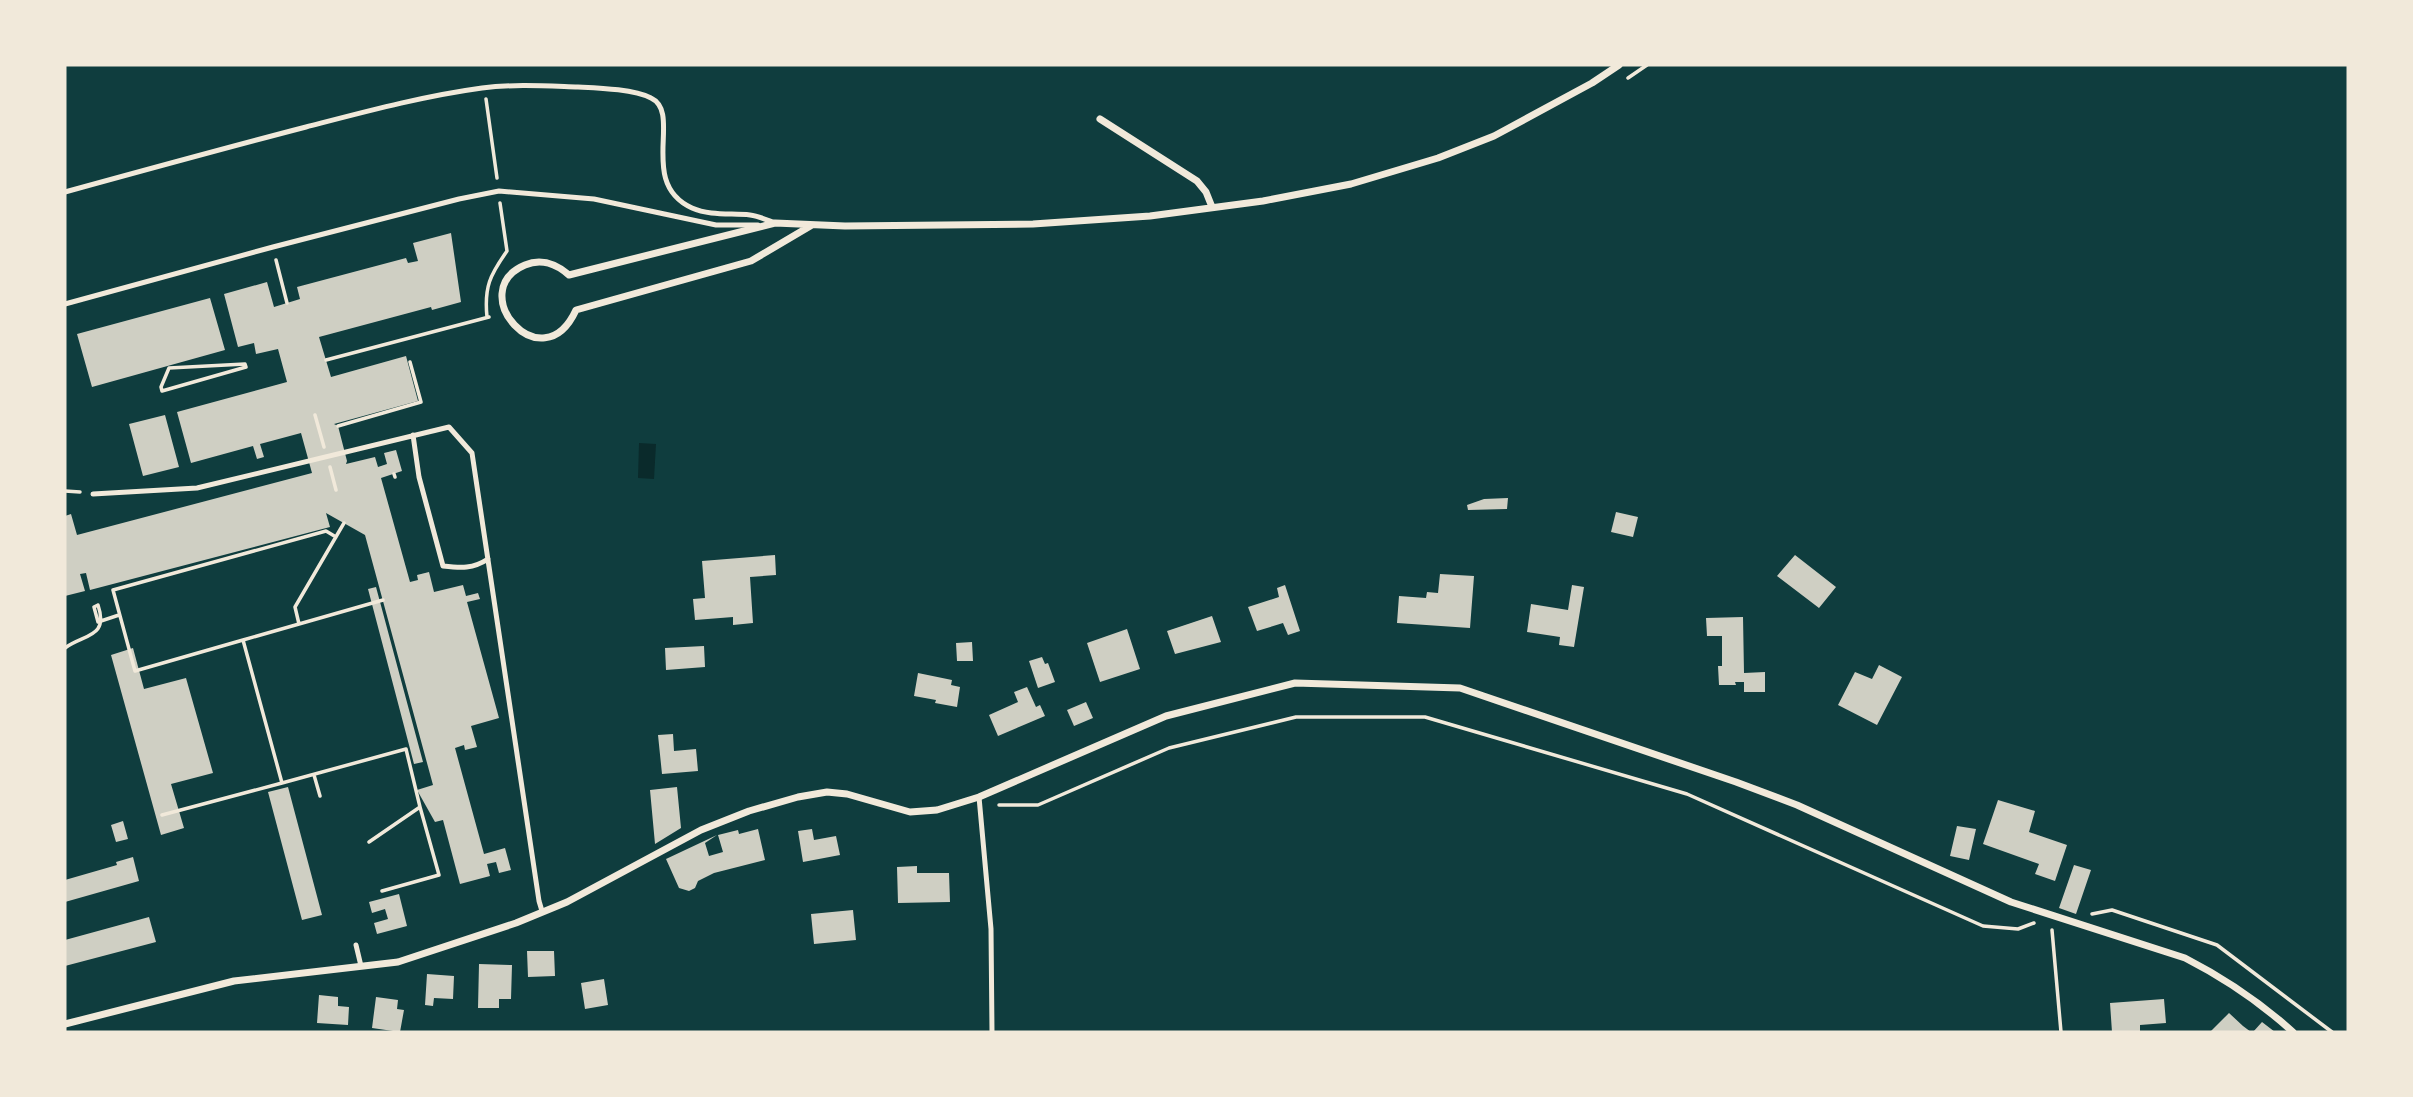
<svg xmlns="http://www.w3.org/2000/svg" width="2413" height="1097" font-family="Overpass,sans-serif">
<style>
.water{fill:#0a2a2b}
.building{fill:#cfcfc3}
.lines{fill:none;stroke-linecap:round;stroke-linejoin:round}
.path{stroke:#f1e9da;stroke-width:3.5}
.service{stroke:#f1e9da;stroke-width:5}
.minor{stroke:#f1e9da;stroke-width:7}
</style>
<rect width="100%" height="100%" fill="#0f3d3e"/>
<path class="water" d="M 639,443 L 656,444 L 654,479 L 638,478 Z"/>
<path class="building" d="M 451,233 L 461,302 L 432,310 L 431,307 L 319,337 L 331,377 L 406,356 L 418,401 L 334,424 L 338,426 L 347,461 L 346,464 L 375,457 L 378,467 L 387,464 L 384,453 L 396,450 L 402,471 L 381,478 L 410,582 L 418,580 L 417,575 L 429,572 L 434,592 L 463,585 L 466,596 L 478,593 L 480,599 L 467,602 L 499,718 L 471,726 L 477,747 L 465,750 L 464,745 L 455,748 L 484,854 L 505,848 L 511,870 L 499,873 L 496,862 L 487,864 L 490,876 L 460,884 L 443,820 L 435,822 L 417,790 L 433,785 L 365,535 L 326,513 L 330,527 L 90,590 L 86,573 L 80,574 L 85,591 L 65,596 L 65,516 L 71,514 L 77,535 L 312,473 L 301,433 L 260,444 L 264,457 L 257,459 L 253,446 L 191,463 L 177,412 L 287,382 L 278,349 L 256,354 L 254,343 L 238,347 L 224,294 L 267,282 L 274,307 L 300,299 L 297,287 L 406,258 L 408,263 L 418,261 L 413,243 Z
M 210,298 L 225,350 L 92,387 L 77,334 Z
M 165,415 L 179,467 L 143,476 L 129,424 Z
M 1508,498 L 1507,509 L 1468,510 L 1467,505 L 1484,499 Z
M 1616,512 L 1638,517 L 1633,537 L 1611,532 Z
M 775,555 L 776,575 L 750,577 L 753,623 L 733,625 L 733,617 L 695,620 L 693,599 L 705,598 L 702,561 Z
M 1795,555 L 1836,587 L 1819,608 L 1777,576 Z
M 1440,574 L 1474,576 L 1470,628 L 1397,623 L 1399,596 L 1426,598 L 1427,592 L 1438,593 Z
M 1285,585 L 1300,631 L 1288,635 L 1283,623 L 1257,631 L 1248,607 L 1279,597 L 1277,588 Z
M 1572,585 L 1584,587 L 1574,647 L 1559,645 L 1560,637 L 1527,632 L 1531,604 L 1568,610 Z
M 376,587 L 423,762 L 414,764 L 368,589 Z
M 1212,616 L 1221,642 L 1175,654 L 1167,631 Z
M 1743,617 L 1744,673 L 1765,672 L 1765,692 L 1744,692 L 1744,682 L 1735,682 L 1736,685 L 1719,685 L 1718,666 L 1722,666 L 1722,636 L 1707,636 L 1706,618 Z
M 1127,629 L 1140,669 L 1100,682 L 1087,643 Z
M 972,642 L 973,661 L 957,661 L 956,643 Z
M 704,646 L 705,667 L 666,670 L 665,648 Z
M 133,648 L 144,689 L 186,678 L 213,773 L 171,784 L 184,828 L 161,835 L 111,655 Z
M 1042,657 L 1045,664 L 1048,663 L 1055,682 L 1038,688 L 1029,661 Z
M 1879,665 L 1902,677 L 1877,725 L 1838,705 L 1855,672 L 1872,679 Z
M 918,673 L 952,680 L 951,685 L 960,687 L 957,707 L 935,703 L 936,700 L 914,696 Z
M 1027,687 L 1036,707 L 1040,705 L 1045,716 L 998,736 L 989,715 L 1018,702 L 1014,692 Z
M 1086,702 L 1093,718 L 1074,726 L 1067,710 Z
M 673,734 L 674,751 L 696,749 L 698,771 L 662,774 L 658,735 Z
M 288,787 L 322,915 L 302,920 L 268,792 Z
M 677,787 L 681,828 L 655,844 L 650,790 Z
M 1998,800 L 2035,811 L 2029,832 L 2067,845 L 2055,881 L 2035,874 L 2039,864 L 1983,844 Z
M 123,821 L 128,839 L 116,842 L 111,825 Z
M 1957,826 L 1976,829 L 1969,860 L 1950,856 Z
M 758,829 L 765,860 L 714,873 L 698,881 L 695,888 L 689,891 L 679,888 L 666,859 L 717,835 L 705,843 L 709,856 L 723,852 L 718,835 L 738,830 L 739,834 Z
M 812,829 L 814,840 L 836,836 L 840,855 L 803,862 L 798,831 Z
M 133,857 L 139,881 L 65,902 L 65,880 L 117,865 L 116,862 Z
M 2074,865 L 2091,870 L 2076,914 L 2059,908 Z
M 917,866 L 917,873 L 949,873 L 950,902 L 898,903 L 897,867 Z
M 399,894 L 407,926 L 377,934 L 374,923 L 388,919 L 385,909 L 372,913 L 369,902 Z
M 853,910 L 856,940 L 814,944 L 811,914 Z
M 149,917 L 156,942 L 65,966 L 65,940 Z
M 527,951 L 554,951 L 555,976 L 528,977 Z
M 479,964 L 512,965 L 511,999 L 499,999 L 499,1008 L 478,1008 Z
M 427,974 L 454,976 L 453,999 L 434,998 L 433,1006 L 425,1005 Z
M 604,979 L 608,1005 L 585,1009 L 581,983 Z
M 319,995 L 338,997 L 338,1006 L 349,1007 L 348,1025 L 317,1023 Z
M 376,997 L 398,1000 L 397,1009 L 404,1010 L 400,1032 L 372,1028 Z
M 2164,999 L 2166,1023 L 2140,1025 L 2140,1032 L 2112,1032 L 2110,1003 Z
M 2229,1013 L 2243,1026 L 2251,1032 L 2210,1032 Z
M 2262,1022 L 2275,1032 L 2253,1032 Z"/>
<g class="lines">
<path class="path" d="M 1628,78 L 1647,65
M 486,99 L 497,178
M 276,260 L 287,303
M 487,317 C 484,287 490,275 507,251 L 500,203
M 326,360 L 489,317
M 245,364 L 246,367 L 162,391 L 161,387 L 169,368 Z
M 315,415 L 324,447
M 338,426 L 421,402 L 410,362
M 330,467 L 336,490
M 394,474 L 395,477
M 65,491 L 80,492
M 299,624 L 295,607 L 344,523
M 243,640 L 135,671 L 113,590 L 326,531 L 336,537
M 65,648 C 84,634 109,638 98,605 L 94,607 L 98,622 L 119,615
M 314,775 L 320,796
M 999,805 L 1038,805 L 1169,748 L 1296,717 L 1425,717 L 1687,794 L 1983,926 L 2018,929 L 2034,923
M 162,815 L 282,783
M 369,842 L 420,807 L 406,749 L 282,783 L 243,640 L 383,600
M 382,891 L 439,875 L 420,807
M 2092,914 L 2112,910 L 2217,945 L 2332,1032
M 2052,930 L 2061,1032"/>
<path class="service" d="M 65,192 C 145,170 225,148 306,127 C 364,112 423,96 482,88 C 514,84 546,86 578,87 C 598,88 633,89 651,98 C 683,113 637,183 692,208 C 710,216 731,213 750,215 C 759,216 767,220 775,223
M 65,304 L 273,247 L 459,199 L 499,191 L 594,199 L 716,225 L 758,225
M 413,435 L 419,477 L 443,566 C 461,568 473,569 488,559
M 93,494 L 197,488 L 449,427 L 472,453 L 539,901 L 542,911
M 979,797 L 991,929 L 992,1032
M 356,945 L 361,966"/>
<path class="minor" d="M 1100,119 L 1197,181 L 1206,192 L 1212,207
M 812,225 L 751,261 L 576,310 C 542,384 463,291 525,265 C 542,258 556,264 569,275 L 775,223 L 845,226 L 1033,224 L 1150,216 L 1263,201 L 1351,184 L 1438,158 L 1494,136 L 1592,83 L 1619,65
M 65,1024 L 234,981 L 398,962 L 516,923 L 567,902 L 701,830 L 749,811 L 798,797 L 827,792 L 847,794 L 910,812 L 937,810 L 979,797 L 1166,716 L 1295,683 L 1460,688 L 1736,782 L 1797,805 L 2011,902 L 2185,958 C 2224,978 2261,1003 2293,1032"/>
</g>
<rect width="2413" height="1097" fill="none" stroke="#f1e9da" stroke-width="133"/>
</svg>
